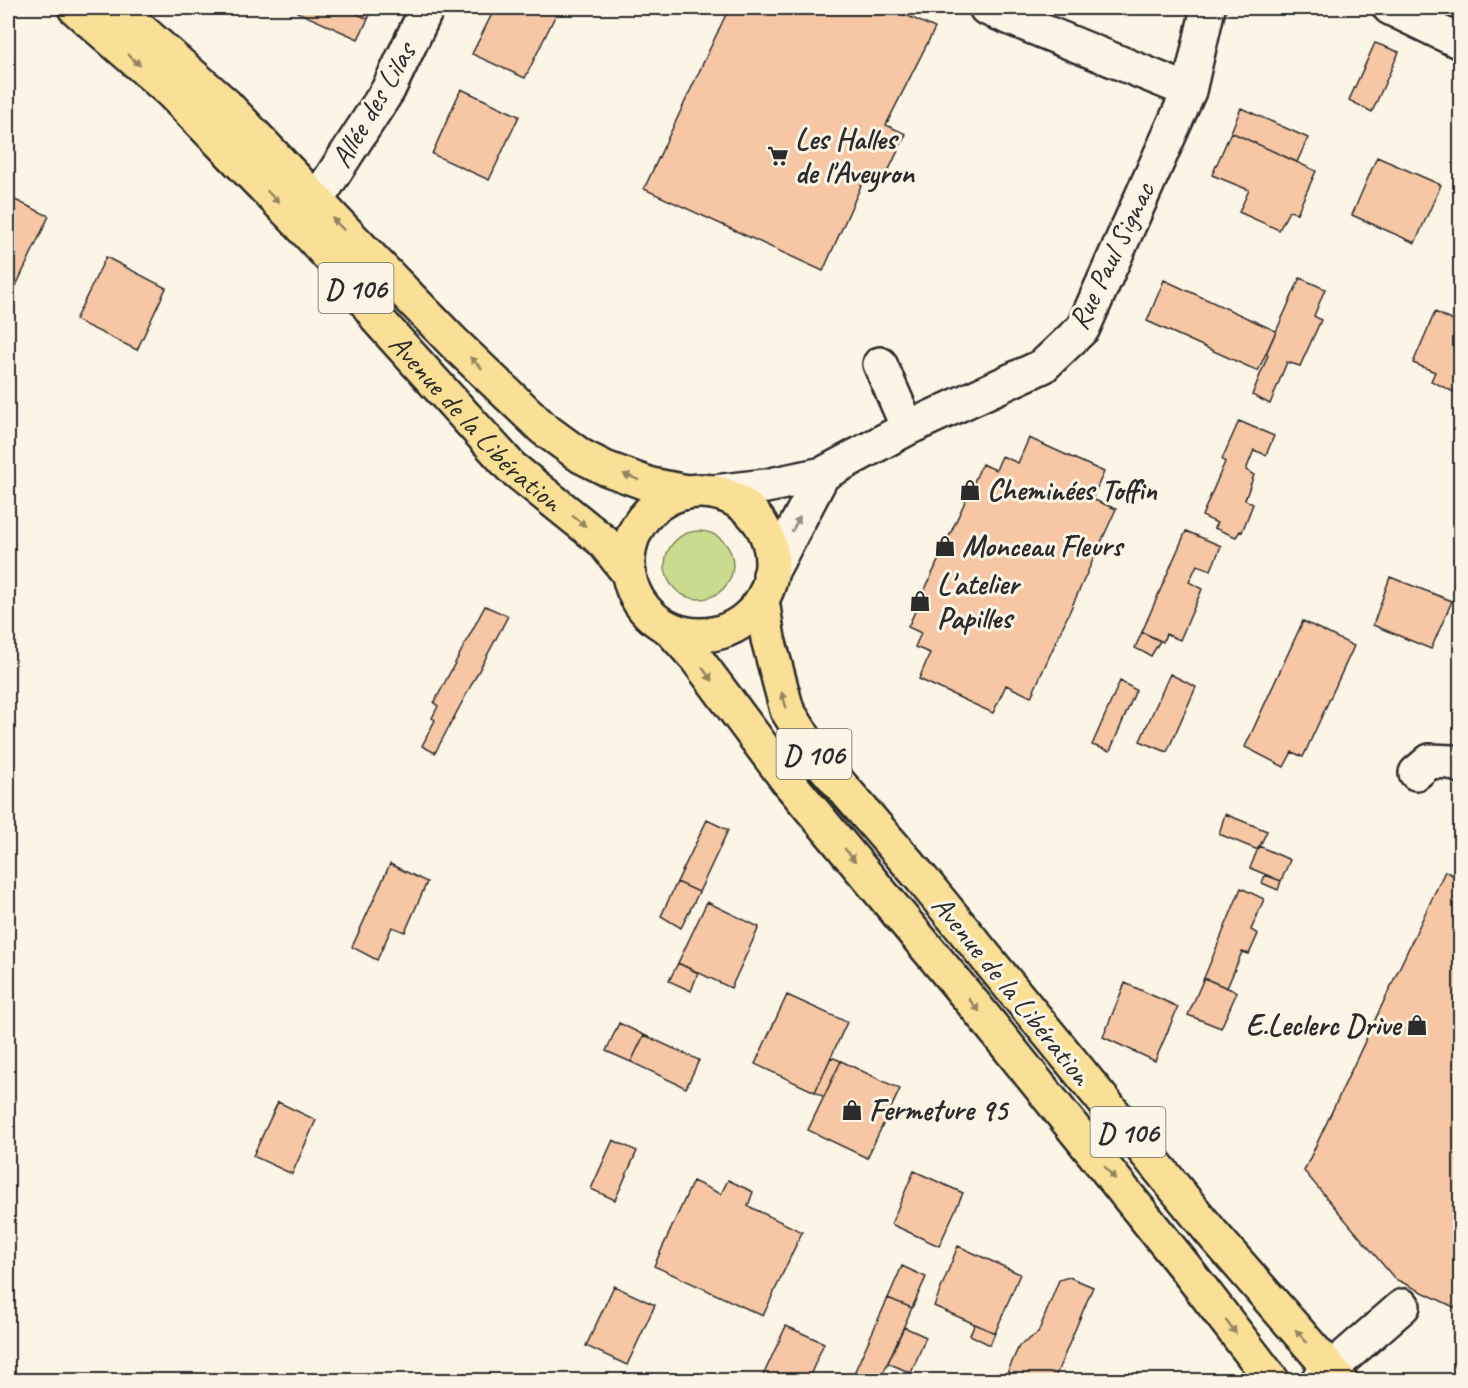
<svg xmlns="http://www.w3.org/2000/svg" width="1468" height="1388" font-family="Caveat,sans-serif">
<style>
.green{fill:#cadb8f;stroke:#7a835d;stroke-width:1.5}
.building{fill:#f6c6a5;stroke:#2b2b2b;stroke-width:1.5}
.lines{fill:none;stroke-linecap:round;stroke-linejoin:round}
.minor-casing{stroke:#2b2b2b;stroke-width:38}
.major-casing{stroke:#2b2b2b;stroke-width:38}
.minor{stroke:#fcf5e5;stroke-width:33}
.major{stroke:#fadf96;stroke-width:33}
.oneway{fill:#928560}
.oneway2{fill:#949088}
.labels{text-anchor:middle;stroke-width:6;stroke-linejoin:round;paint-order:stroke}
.shield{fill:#fcf5e5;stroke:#6a6863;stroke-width:1.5}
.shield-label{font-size:28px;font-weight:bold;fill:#2b2b2b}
.street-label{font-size:30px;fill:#2b2b2b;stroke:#fcf5e5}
.poi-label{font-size:30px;font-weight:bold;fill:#2b2b2b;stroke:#fcf5e5;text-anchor:start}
</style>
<rect width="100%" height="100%" fill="#fcf5e5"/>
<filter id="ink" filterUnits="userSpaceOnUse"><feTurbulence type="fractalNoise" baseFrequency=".0167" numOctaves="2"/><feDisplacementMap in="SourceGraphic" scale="12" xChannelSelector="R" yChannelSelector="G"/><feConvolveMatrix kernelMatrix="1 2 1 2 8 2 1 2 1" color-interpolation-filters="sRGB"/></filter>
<g filter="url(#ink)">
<path class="green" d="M665 565a34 34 0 1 1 68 0a34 34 0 1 1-68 0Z"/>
<path class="building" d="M 299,8 L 360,8 L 357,14 L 368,19 L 358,39 L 297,12 Z
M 360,8 L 373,8 L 368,19 L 357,14 Z
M 495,8 L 559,8 L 525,78 L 472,54 Z
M 729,8 L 890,8 L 935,28 L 886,125 L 906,134 L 882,184 L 865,177 L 823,271 L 644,189 Z
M 1375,43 L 1399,52 L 1372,112 L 1349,100 Z
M 461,89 L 519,116 L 489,180 L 432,154 Z
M 1241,108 L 1308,138 L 1297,162 L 1231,132 Z
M 1231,132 L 1316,171 L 1297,213 L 1289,211 L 1279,230 L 1239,212 L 1249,190 L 1212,175 Z
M 1377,157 L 1441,185 L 1415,243 L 1352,215 Z
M 13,199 L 49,216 L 15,288 L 8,284 L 8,211 Z
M 106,257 L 166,288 L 137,350 L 75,320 Z
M 1300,278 L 1325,289 L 1314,316 L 1321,320 L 1300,366 L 1287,362 L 1270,404 L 1252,395 L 1268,355 L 1266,354 Z
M 1164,280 L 1276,331 L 1258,371 L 1147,321 Z
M 1435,312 L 1460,324 L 1460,395 L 1431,381 L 1435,372 L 1413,363 Z
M 1239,421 L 1274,436 L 1266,455 L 1254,450 L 1246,470 L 1254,475 L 1245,500 L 1253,504 L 1242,532 L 1240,531 L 1236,537 L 1214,528 L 1217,523 L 1202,516 L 1225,462 L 1222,459 Z
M 1029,438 L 1104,472 L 1092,499 L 1116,509 L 1031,697 L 1006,685 L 993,713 L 919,679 L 930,653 L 915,647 L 921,633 L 908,627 L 982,464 L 996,470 L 1002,456 L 1018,463 Z
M 1186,531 L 1221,546 L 1211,570 L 1197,565 L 1189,582 L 1202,589 L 1180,640 L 1166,634 L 1163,642 L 1142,632 Z
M 1390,577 L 1452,601 L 1431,649 L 1373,625 Z
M 485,606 L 508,616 L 435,753 L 422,746 L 435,720 L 432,718 L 438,706 L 434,703 Z
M 1303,621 L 1354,646 L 1303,757 L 1292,752 L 1284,767 L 1245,747 Z
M 1142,632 L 1160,641 L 1151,656 L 1135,648 Z
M 1170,674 L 1196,687 L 1167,752 L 1140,741 Z
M 1120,681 L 1136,690 L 1110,751 L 1092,745 Z
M 1225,814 L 1267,831 L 1258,850 L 1219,834 Z
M 707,820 L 728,830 L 699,892 L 677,882 Z
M 1259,846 L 1290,860 L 1281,881 L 1250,868 Z
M 390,864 L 427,882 L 405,932 L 392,927 L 377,960 L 352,947 Z
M 1445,871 L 1460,879 L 1460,1310 L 1395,1279 L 1304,1171 Z
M 1265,875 L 1281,881 L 1278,890 L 1262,883 Z
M 677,882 L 699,892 L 681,928 L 661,916 Z
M 1241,888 L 1264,899 L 1251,930 L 1258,934 L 1249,954 L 1242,952 L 1227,988 L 1204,978 Z
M 707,902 L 759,927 L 731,988 L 678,963 Z
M 678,963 L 698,973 L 691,991 L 669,981 Z
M 1204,978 L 1237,992 L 1221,1028 L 1188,1015 Z
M 1125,983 L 1178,1007 L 1155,1061 L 1103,1037 Z
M 787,995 L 847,1022 L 815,1092 L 755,1064 Z
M 619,1023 L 644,1035 L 631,1062 L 606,1051 Z
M 644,1035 L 699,1060 L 686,1088 L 631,1062 Z
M 831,1057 L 841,1061 L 824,1097 L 815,1092 Z
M 841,1061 L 900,1089 L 867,1158 L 808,1130 Z
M 278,1102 L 316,1120 L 292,1174 L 253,1156 Z
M 613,1140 L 637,1151 L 615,1200 L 591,1189 Z
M 914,1171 L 963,1193 L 939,1246 L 891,1224 Z
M 728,1180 L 753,1192 L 748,1206 L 802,1232 L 763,1316 L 654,1266 L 693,1181 L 721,1194 Z
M 958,1246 L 1020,1274 L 995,1333 L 934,1306 Z
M 902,1266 L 926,1277 L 912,1308 L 888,1298 Z
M 1069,1277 L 1093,1287 L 1054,1380 L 1004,1380 L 1019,1346 L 1038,1333 L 1059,1280 Z
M 614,1286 L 655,1305 L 627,1365 L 586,1346 Z
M 888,1298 L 912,1308 L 880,1380 L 872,1380 L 854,1373 Z
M 975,1324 L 995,1333 L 990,1345 L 970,1335 Z
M 786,1326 L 824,1343 L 808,1380 L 761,1380 Z
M 904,1327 L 926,1337 L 911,1373 L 888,1363 Z"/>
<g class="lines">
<defs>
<path id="minor" d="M 986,8 L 1189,91
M 1390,8 L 1460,42
M 297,219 L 316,201 L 388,90 L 427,8
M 880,364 L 908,428
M 714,492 L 766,486 L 823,474 L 908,428 L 1043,366 L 1083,328 L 1189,91 L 1208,8
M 770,575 L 823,474
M 1416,773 L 1430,761 L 1452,762 L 1460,766
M 1318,1380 L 1403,1306"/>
<g id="major">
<path id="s1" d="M 75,8 L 170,91 L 296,220 L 350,279 L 380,322 L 511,467 L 603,541 L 629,574"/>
<path d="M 116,8 L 226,105 L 352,238 L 454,343 L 544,429 L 581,456 L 605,468 L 651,485 L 687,492"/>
<circle cx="700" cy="563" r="72"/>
<path d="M 762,600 L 768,639 L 787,710 L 817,758 L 921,878 L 1211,1232 L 1340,1380"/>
<path d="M 670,629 L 696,658 L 787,780 L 977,1008 L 1184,1266 L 1272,1380"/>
</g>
</defs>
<use href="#minor" class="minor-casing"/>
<use href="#major" class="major-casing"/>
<use href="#minor" class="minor"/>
<use href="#major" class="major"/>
</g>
<defs><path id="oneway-solid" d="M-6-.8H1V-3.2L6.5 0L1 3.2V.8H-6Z" transform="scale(1.5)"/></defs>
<g class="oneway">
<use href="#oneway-solid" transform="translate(134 60) rotate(42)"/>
<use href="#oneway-solid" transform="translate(273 197) rotate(46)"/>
<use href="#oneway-solid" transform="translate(338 224) rotate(-134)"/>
<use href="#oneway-solid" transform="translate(476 363) rotate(-136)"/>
<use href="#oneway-solid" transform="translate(631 477) rotate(-159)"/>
<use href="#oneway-solid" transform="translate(579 521) rotate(38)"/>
<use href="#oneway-solid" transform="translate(707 674) rotate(54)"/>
<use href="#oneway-solid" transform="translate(784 700) rotate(-107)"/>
<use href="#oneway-solid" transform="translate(850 855) rotate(51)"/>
<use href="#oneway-solid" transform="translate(974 1005) rotate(50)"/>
<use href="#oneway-solid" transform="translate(1110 1173) rotate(51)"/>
<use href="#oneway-solid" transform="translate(1231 1327) rotate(52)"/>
<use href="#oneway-solid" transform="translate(1301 1336) rotate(-131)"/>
</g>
<use class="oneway2" href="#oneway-solid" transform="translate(796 524) rotate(-61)"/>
</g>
<defs>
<symbol id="supermarket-bare" viewBox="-9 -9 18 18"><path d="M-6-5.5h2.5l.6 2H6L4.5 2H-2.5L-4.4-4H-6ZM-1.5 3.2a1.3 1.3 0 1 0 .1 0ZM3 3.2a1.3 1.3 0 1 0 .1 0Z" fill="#2b2b2b" stroke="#fcf5e5" stroke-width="2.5" paint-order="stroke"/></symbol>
<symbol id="shop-bare" viewBox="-9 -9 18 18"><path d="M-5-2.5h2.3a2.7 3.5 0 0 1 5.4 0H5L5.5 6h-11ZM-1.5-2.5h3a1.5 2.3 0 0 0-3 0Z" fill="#2b2b2b" stroke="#fcf5e5" stroke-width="2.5" paint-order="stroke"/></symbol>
</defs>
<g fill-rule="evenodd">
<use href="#supermarket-bare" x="763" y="141" width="30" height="30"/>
<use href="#shop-bare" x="955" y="475" width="30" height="30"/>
<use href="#shop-bare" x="930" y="531" width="30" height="30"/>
<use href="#shop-bare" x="905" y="586" width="30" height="30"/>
<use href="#shop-bare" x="1402" y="1010" width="30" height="30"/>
<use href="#shop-bare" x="837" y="1095" width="30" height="30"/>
</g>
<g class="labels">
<g class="shield">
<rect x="318.5" y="263" width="75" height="50" rx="4.5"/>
<rect x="776.5" y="729" width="75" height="50" rx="4.5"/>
<rect x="1090.5" y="1107" width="75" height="50" rx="4.5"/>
</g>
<g class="shield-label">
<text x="356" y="298">D 106</text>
<text x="814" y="764">D 106</text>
<text x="1128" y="1142">D 106</text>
</g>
<g class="street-label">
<text transform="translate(373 105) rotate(-60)" y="10">Allée des Lilas</text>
<text transform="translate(1111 256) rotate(-64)" y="10">Rue Paul Signac</text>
<text dy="10" stroke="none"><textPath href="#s1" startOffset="578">Avenue de la Libération</textPath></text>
<text transform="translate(1012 990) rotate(51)" y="10">Avenue de la Libération</text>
</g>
<g class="poi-label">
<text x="795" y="149">Les Halles<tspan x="795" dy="34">de l'Aveyron</tspan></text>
<text x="987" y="500">Cheminées Toffin</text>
<text x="962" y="556">Monceau Fleurs</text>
<text x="937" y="594">L'atelier<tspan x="937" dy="34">Papilles</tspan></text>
<text x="1400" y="1035" text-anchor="end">E.Leclerc Drive</text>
<text x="869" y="1120">Fermeture 95</text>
</g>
</g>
<rect width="1468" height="1388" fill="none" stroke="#fcf5e5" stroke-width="30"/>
<rect x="15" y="15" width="1438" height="1358" fill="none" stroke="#2b2b2b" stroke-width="2" filter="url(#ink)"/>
</svg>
